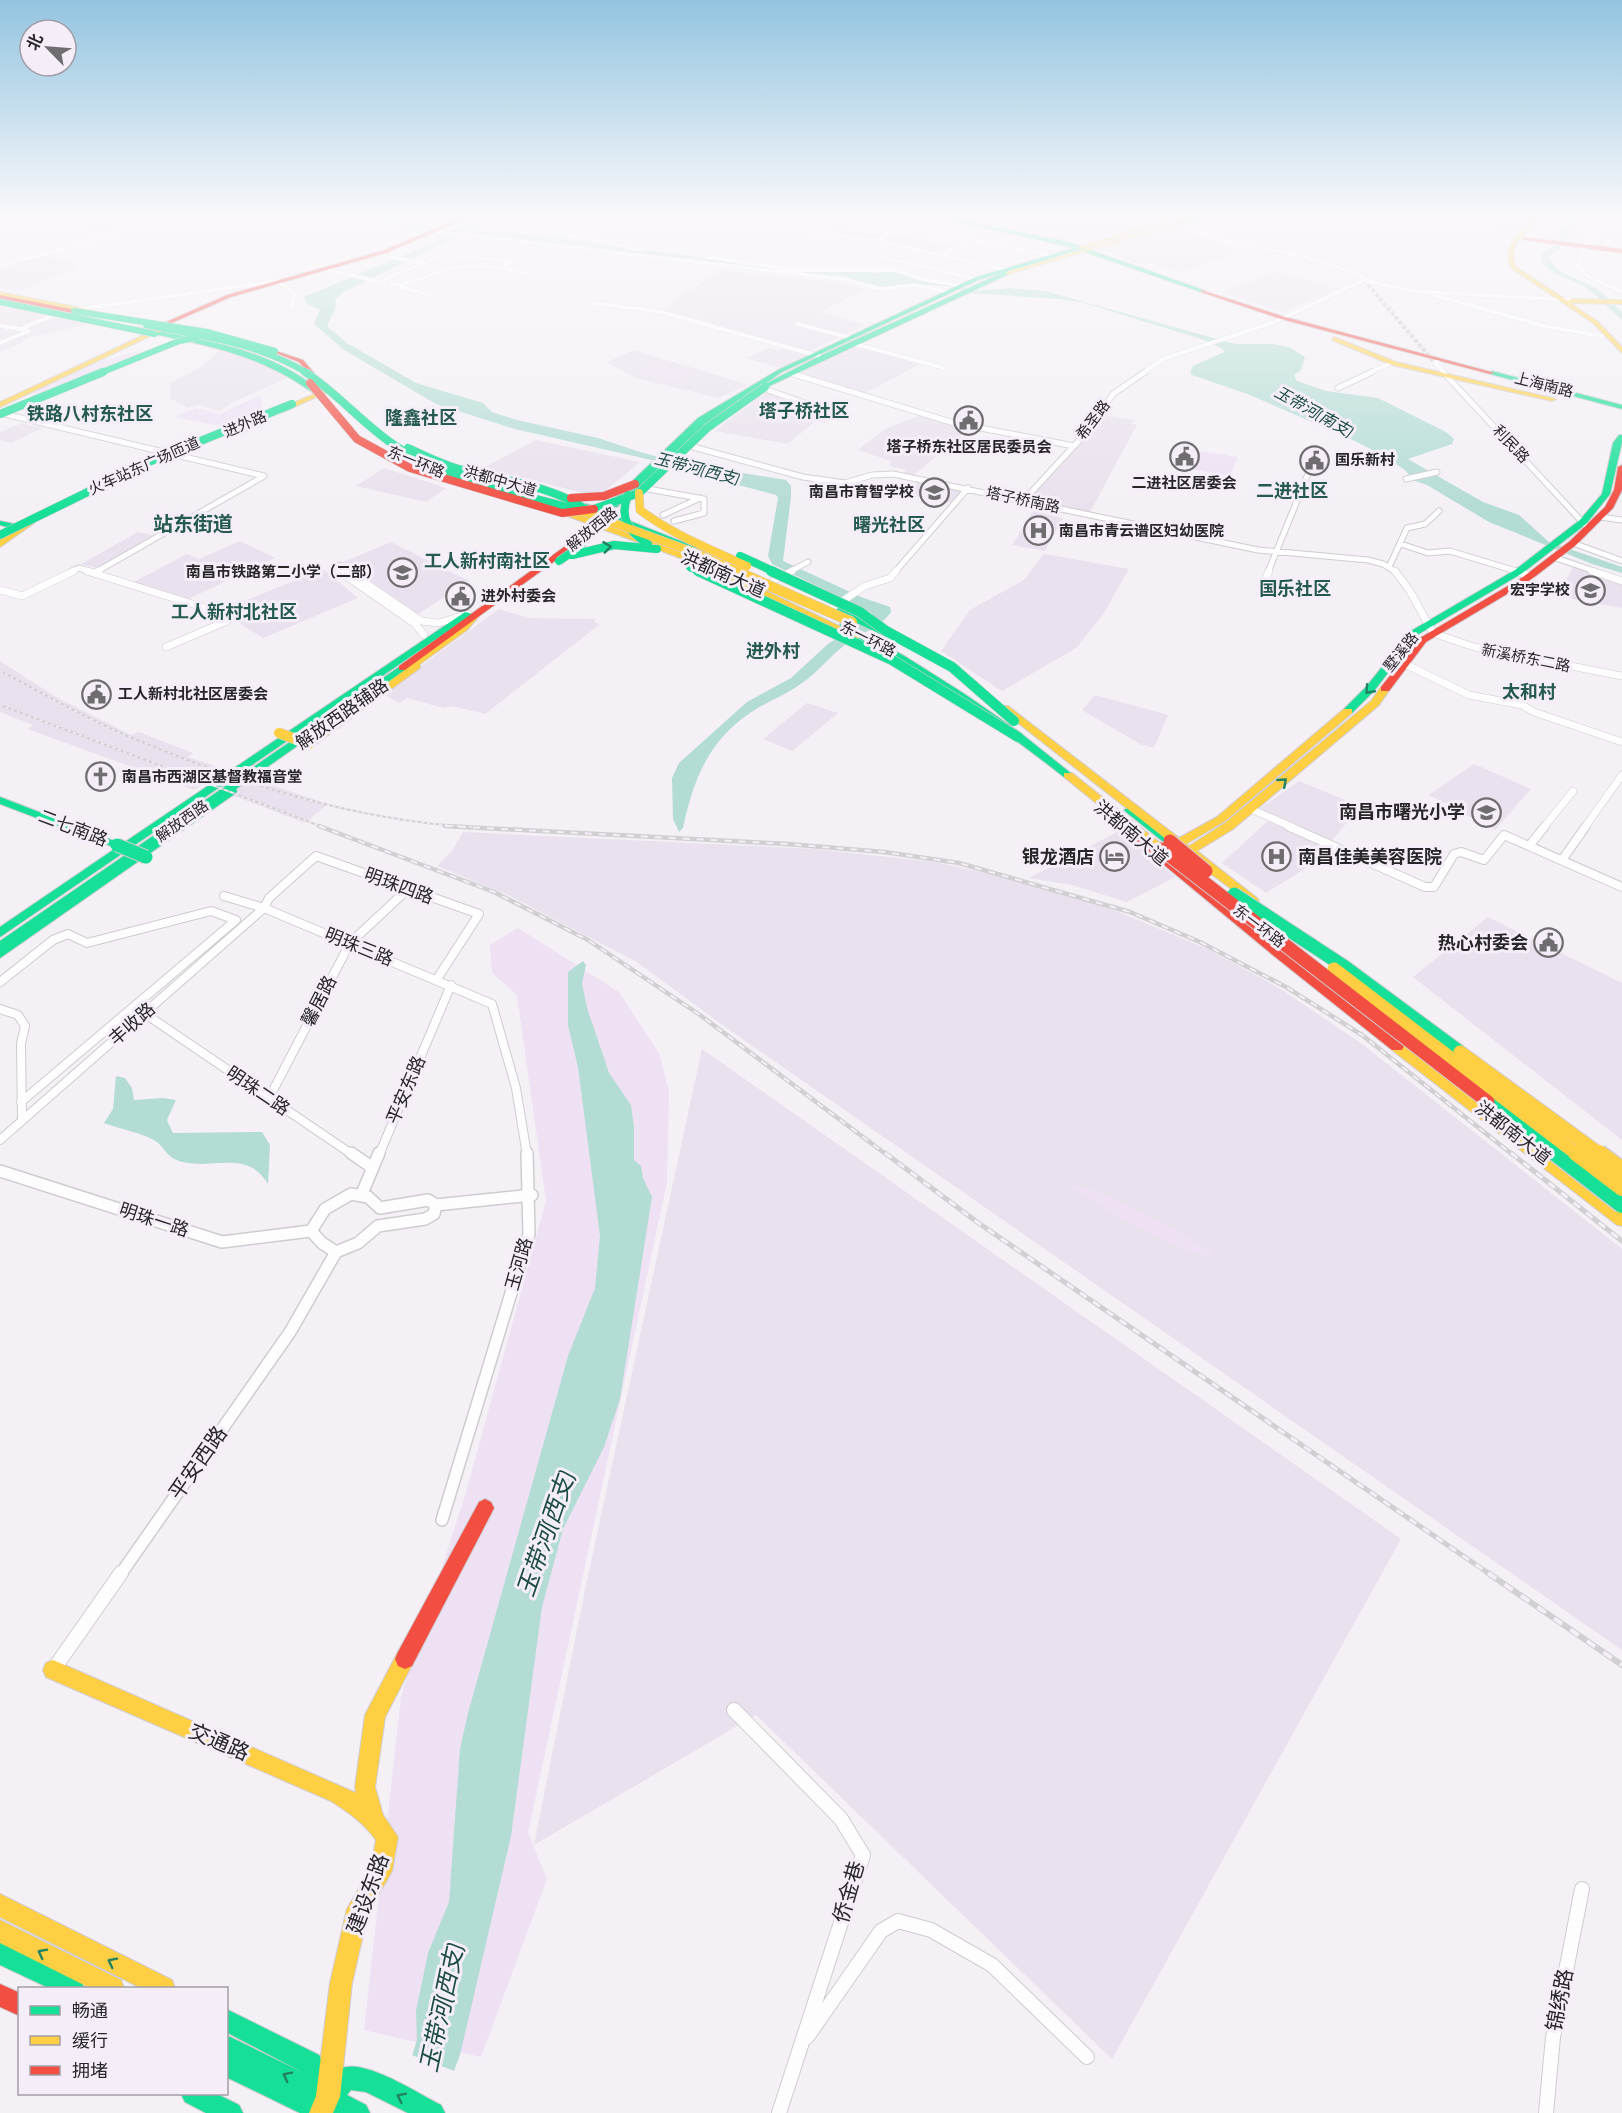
<svg xmlns="http://www.w3.org/2000/svg" width="1622" height="2113" font-family="'Sofia Sans Condensed','Noto Sans SC',sans-serif">
<style>
.built{fill:#e9e1ed}
.green{fill:#ede1f3}
.water{fill:#b3dcd4}
.pier{fill:#f4f0f6}
.lines{fill:none;stroke-linecap:round;stroke-linejoin:round}
.street-tunnel{stroke:#cbc8cd;stroke-width:4;stroke-dasharray:4 2;stroke-linecap:butt}
.street-far5-casing{stroke:#cfccd0;stroke-width:4.5}
.street-far4-casing{stroke:#cfccd0;stroke-width:7}
.street-far3-casing{stroke:#cfccd0;stroke-width:8}
.street-far2-casing{stroke:#cfccd0;stroke-width:10}
.street-far1-casing{stroke:#cfccd0;stroke-width:14}
.street-casing{stroke:#cfccd0;stroke-width:16}
.fast-casing{stroke:#cfccd0;stroke-width:2}
.slow-casing{stroke:#cfccd0;stroke-width:2}
.jam-casing{stroke:#cfccd0;stroke-width:2}
.street-far5{stroke:#fdfdfe;stroke-width:4}
.street-far4{stroke:#fdfdfe;stroke-width:5}
.street-far3{stroke:#fdfdfe;stroke-width:7}
.street-far2{stroke:#fdfdfe;stroke-width:8}
.street-far1{stroke:#fdfdfe;stroke-width:11}
.street{stroke:#fdfdfe;stroke-width:14}
.fast{fill:#16e098;fill-rule:evenodd}
.slow{fill:#ffcf43;fill-rule:evenodd}
.jam{fill:#f24e42;fill-rule:evenodd}
.rail-far3-casing{stroke:#d0cfd1;stroke-width:2}
.rail-far2-casing{stroke:#d0cfd1;stroke-width:4.5}
.rail-far1-casing{stroke:#d0cfd1;stroke-width:5}
.rail-casing{stroke:#d0cfd1;stroke-width:6}
.rail-far3{stroke:#f5eef8;stroke-width:1.5;stroke-dasharray:3;stroke-linecap:butt}
.rail-far2{stroke:#f5eef8;stroke-width:2;stroke-dasharray:7;stroke-linecap:butt}
.rail-far1{stroke:#f5eef8;stroke-width:3;stroke-dasharray:8;stroke-linecap:butt}
.rail{stroke:#f5eef8;stroke-width:4;stroke-dasharray:10;stroke-linecap:butt}
.fast-bridge-far4-casing{stroke:#cfccd0;stroke-width:7;stroke-linecap:butt}
.fast-bridge-far3-casing{stroke:#cfccd0;stroke-width:9;stroke-linecap:butt}
.fast-bridge-far2-casing{stroke:#cfccd0;stroke-width:11;stroke-linecap:butt}
.fast-bridge-far1-casing{stroke:#cfccd0;stroke-width:15;stroke-linecap:butt}
.fast-bridge-casing{stroke:#cfccd0;stroke-width:19;stroke-linecap:butt}
.slow-bridge-far3-casing{stroke:#cfccd0;stroke-width:9;stroke-linecap:butt}
.slow-bridge-far2-casing{stroke:#cfccd0;stroke-width:11;stroke-linecap:butt}
.slow-bridge-far1-casing{stroke:#cfccd0;stroke-width:15;stroke-linecap:butt}
.slow-bridge-casing{stroke:#cfccd0;stroke-width:19;stroke-linecap:butt}
.jam-bridge-far1-casing{stroke:#cfccd0;stroke-width:9;stroke-linecap:butt}
.jam-bridge-casing{stroke:#cfccd0;stroke-width:15;stroke-linecap:butt}
.fast-bridge-far4{stroke:#16e098;stroke-width:6}
.fast-bridge-far3{stroke:#16e098;stroke-width:8}
.fast-bridge-far2{stroke:#16e098;stroke-width:10}
.fast-bridge-far1{stroke:#16e098;stroke-width:13}
.fast-bridge{stroke:#16e098;stroke-width:16}
.slow-bridge-far3{stroke:#ffcf43;stroke-width:8}
.slow-bridge-far2{stroke:#ffcf43;stroke-width:10}
.slow-bridge-far1{stroke:#ffcf43;stroke-width:13}
.slow-bridge{stroke:#ffcf43;stroke-width:16}
.jam-bridge-far1{stroke:#f24e42;stroke-width:8}
.jam-bridge{stroke:#f24e42;stroke-width:13}
.oneway{stroke:#208361}
.labels{text-anchor:middle;stroke-width:6;stroke-linejoin:round;paint-order:stroke}
.far-street-label{font-size:15px;fill:#29262a;stroke:#f5eef8}
.far-poi-label{font-size:15px;font-weight:bold;fill:#29262a;stroke:#f5eef8;text-anchor:start}
.far-water-label{font-size:16px;font-style:italic;fill:#1b4d44;stroke:#f5eef8}
.far-quarter-label{font-size:18px;font-weight:bold;fill:#245a4f;stroke:#f5eef8}
.street-label{font-size:18px;fill:#29262a;stroke:#f5eef8}
.poi-label{font-size:18px;font-weight:bold;fill:#29262a;stroke:#f5eef8;text-anchor:end}
.far-district-label{font-size:20px;font-weight:bold;fill:#245a4f;stroke:#f5eef8}
.near-street-label{font-size:21px;fill:#29262a;stroke:#f5eef8}
.near-water-label{font-size:24px;font-style:italic;fill:#1b4d44;stroke:#f5eef8}
</style>
<rect width="100%" height="100%" fill="#f4f0f6"/>
<path class="built" d="M 110,218 L 139,218 L 102,232 L 82,228 Z
M 1002,218 L 1071,218 L 1076,219 L 1050,235 L 990,223 Z
M 1082,218 L 1153,218 L 1113,228 L 1125,233 L 1116,236 L 1082,227 L 1062,239 L 1052,236 Z
M 1448,218 L 1534,218 L 1523,229 L 1513,230 Z
M 895,223 L 902,224 L 891,233 L 954,247 L 940,254 L 829,233 L 836,229 L 879,235 Z
M 1172,225 L 1221,242 L 1214,245 L 1238,252 L 1181,272 L 1147,262 L 1139,264 L 1094,248 Z
M 41,255 L 75,261 L 67,264 L 79,267 L 19,291 L 0,288 L 0,270 Z
M 722,270 L 834,282 L 866,289 L 820,312 L 866,325 L 810,351 L 664,310 L 680,296 Z
M 1277,272 L 1338,289 L 1282,312 L 1222,292 Z
M 0,306 L 93,323 L 27,338 L 19,344 L 0,352 Z
M 856,345 L 922,363 L 864,394 L 796,374 Z
M 768,348 L 779,350 L 788,348 L 812,354 L 781,368 L 746,358 Z
M 221,349 L 263,365 L 287,378 L 233,402 L 220,411 L 199,405 L 188,408 L 170,398 L 171,383 L 203,366 Z
M 634,350 L 748,385 L 719,398 L 635,378 L 607,362 Z
M 768,392 L 837,416 L 824,423 L 748,402 Z
M 751,404 L 814,422 L 788,444 L 714,431 Z
M 1104,415 L 1134,420 L 1132,424 L 1137,425 L 1090,512 L 1029,499 Z
M 919,416 L 969,428 L 914,475 L 903,474 L 906,470 L 889,466 L 891,461 L 858,450 L 885,429 Z
M 22,423 L 43,428 L 11,443 L 0,440 L 0,432 Z
M 536,440 L 640,462 L 605,491 L 588,494 L 483,468 Z
M 384,468 L 446,488 L 426,502 L 356,486 Z
M 920,480 L 964,489 L 951,503 L 906,494 Z
M 1033,511 L 1063,518 L 1045,551 L 1012,545 Z
M 138,532 L 156,536 L 99,569 L 81,564 Z
M 240,541 L 275,558 L 188,599 L 132,583 L 187,554 L 199,559 Z
M 391,542 L 469,581 L 417,615 L 341,563 Z
M 1044,554 L 1129,569 L 1102,616 L 1076,648 L 1002,691 L 941,651 L 970,610 L 1024,580 Z
M 1573,567 L 1622,583 L 1622,608 L 1557,596 Z
M 323,569 L 358,598 L 263,638 L 220,611 Z
M 499,609 L 528,618 L 596,619 L 594,622 L 600,624 L 485,714 L 452,706 L 443,708 L 407,698 L 399,703 L 383,694 Z
M 0,661 L 56,697 L 131,735 L 139,732 L 193,753 L 188,757 L 328,804 L 305,823 L 203,784 L 194,790 L 28,729 L 33,725 L 0,712 Z
M 1095,695 L 1168,715 L 1154,748 L 1140,744 L 1082,710 Z
M 807,703 L 838,713 L 792,751 L 763,739 Z
M 1474,764 L 1531,789 L 1495,830 L 1429,795 Z
M 1299,781 L 1360,806 L 1330,843 L 1259,809 Z
M 1268,821 L 1335,850 L 1266,893 L 1222,863 Z
M 1121,830 L 1175,877 L 1127,902 L 1072,885 L 1029,878 Z
M 463,832 L 814,849 L 934,862 L 995,875 L 1101,905 L 1208,949 L 1284,991 L 1362,1044 L 1622,1249 L 1622,1650 L 721,1024 L 637,962 L 508,895 L 437,866 L 452,851 Z
M 1488,917 L 1622,983 L 1622,1140 L 1413,977 Z
M 702,1049 L 1401,1539 L 1112,2059 L 756,1715 L 534,1845 L 585,1590 Z"/>
<path class="green" d="M 143,351 L 155,353 L 41,402 L 32,402 L 34,392 C 69,375 104,356 143,351 Z
M 659,364 L 692,374 L 673,383 L 639,373 Z
M 261,395 L 262,408 L 219,426 L 174,417 L 196,408 L 220,414 Z
M 1200,451 L 1238,457 L 1230,476 L 1190,469 Z
M 518,928 L 619,992 L 660,1055 L 669,1092 L 667,1182 L 528,1833 L 547,1879 L 481,2057 L 364,2030 L 401,1697 L 466,1492 L 546,1201 L 517,995 L 492,973 L 490,945 Z
M 1065,1183 C 1099,1186 1181,1232 1212,1252 L 1209,1257 C 1157,1242 1110,1212 1065,1183 Z"/>
<path class="water" d="M 351,218 L 389,218 L 452,230 L 461,229 C 468,220 478,218 489,218 L 468,230 L 546,236 L 801,271 L 845,269 L 876,273 L 896,271 L 976,291 L 1009,288 L 1045,291 L 1235,344 L 1272,344 L 1289,347 L 1305,357 L 1301,370 L 1294,375 L 1297,381 L 1326,391 L 1378,398 L 1446,432 L 1454,439 L 1452,444 L 1408,459 L 1483,502 L 1519,515 L 1549,542 L 1622,567 L 1622,573 L 1592,564 L 1489,522 L 1427,485 L 1413,480 L 1405,470 L 1384,456 L 1353,440 L 1250,395 L 1192,375 L 1190,372 L 1193,366 L 1224,352 L 1223,349 L 1204,340 L 1081,302 L 1057,299 L 969,293 L 947,286 L 915,284 L 877,287 L 846,277 L 728,265 L 466,232 L 342,293 L 335,300 L 336,307 L 327,326 L 347,343 L 416,383 L 483,403 L 492,412 L 517,420 L 598,438 L 640,452 L 687,464 L 786,480 L 791,486 L 791,497 L 783,561 L 861,597 L 890,607 L 891,612 C 881,627 860,634 846,644 C 830,656 818,672 802,683 C 786,695 766,702 750,713 C 708,741 693,781 683,828 L 679,832 L 673,819 L 672,778 L 679,763 L 747,702 L 791,678 L 828,644 L 872,616 L 872,613 L 772,564 L 768,556 L 778,498 L 776,495 L 685,471 L 682,467 L 515,429 L 436,404 L 344,350 L 314,324 L 320,310 L 306,303 L 304,297 L 457,233 Z
M 1571,218 L 1578,218 L 1569,228 C 1570,245 1558,248 1549,258 C 1559,277 1584,279 1601,292 C 1609,298 1614,306 1622,312 L 1622,320 C 1609,309 1597,294 1583,286 C 1569,278 1546,274 1540,258 L 1543,252 L 1557,245 L 1561,227 Z
M 583,961 L 586,965 L 582,983 L 587,1008 L 609,1073 L 631,1105 L 634,1127 L 634,1160 L 641,1166 L 643,1178 L 652,1197 L 620,1399 L 604,1447 L 563,1529 L 542,1607 L 511,1836 L 460,2055 L 438,2113 L 394,2113 L 417,2040 L 416,2011 L 428,1953 L 449,1902 L 460,1749 L 468,1713 L 568,1356 L 595,1288 L 600,1236 L 578,1067 L 568,1025 L 568,972 Z
M 116,1076 L 125,1078 L 132,1088 L 134,1100 L 163,1098 L 176,1100 L 167,1120 L 173,1133 L 262,1132 L 270,1145 L 268,1184 C 246,1146 207,1174 174,1159 C 167,1155 163,1147 157,1142 C 143,1133 120,1129 104,1123 L 113,1109 Z"/>
<path class="pier" d="M 409,2054 L 457,2072 L 441,2113 L 391,2113 Z"/>
<g class="lines">
<path class="street-tunnel" d="M 1364,280 L 1435,363"/>
<defs>
<path id="street-far5" d="M 436,218 L 577,236 L 606,226 L 571,218
M 863,218 L 1052,256
M 1586,218 L 1601,220
M 1603,218 L 1584,245 L 1577,267 L 1587,276 L 1622,292
M 1172,224 L 1214,239 L 1298,255 L 1359,274 L 1364,280
M 767,225 L 878,241 L 1007,270
M 439,232 L 841,279 L 882,289 L 915,285 L 948,292
M 577,236 L 642,250
M 878,241 L 911,218
M 381,255 L 422,263
M 941,255 L 973,239
M 878,256 L 976,279
M 707,257 L 797,270 L 895,270 L 918,278 L 961,286
M 0,265 L 81,245 L 129,228
M 330,270 L 384,283
M 1364,280 L 1412,291 L 1570,300
M 279,282 L 295,294 L 292,307
M 378,282 L 443,255 L 514,261 L 501,268
M 391,285 C 411,285 426,275 445,270 C 473,262 501,268 529,273
M 401,287 L 430,295
M 1434,295 L 1548,327 L 1602,336
M 592,303 L 657,311 L 819,356
M 79,309 L 278,281
M 797,324 L 851,338
M 0,326 L 20,329
M 0,343 L 29,331 L 20,329 L 60,313
M 855,344 L 944,368
M 1438,361 L 1435,363 L 1445,373
M 1143,373 L 1163,359 L 1272,323 L 1364,280
M 1369,373 L 1391,363"/>
<path id="street-far4" d="M 1443,372 L 1587,527
M 793,374 L 954,423 L 1074,446
M 1338,388 L 1372,372
M 765,389 L 845,417
M 0,413 L 264,476
M 686,445 L 803,477 L 845,483 L 872,475 L 893,474 L 1258,550 L 1368,560 L 1383,564 L 1396,572
M 1406,479 L 1437,472
M 648,489 L 704,499 L 704,513 L 674,521
M 1024,500 L 1086,433 L 1113,394 L 1145,372
M 663,515 L 700,498
M 1600,517 L 1622,520
M 1573,543 L 1622,561
M 1401,544 L 1428,553 L 1450,551 L 1519,572
M 1556,558 L 1597,572
M 1389,567 L 1407,528 L 1425,524 L 1439,511
M 70,572 L 79,568 L 92,572
M 96,572 L 264,476
M 341,572 L 334,567 L 340,565 L 350,572
M 789,572 L 808,562
M 895,572 L 968,488
M 1268,572 L 1310,469"/>
<path id="street-far3" d="M 87,571 L 202,607 L 227,621 L 166,647
M 339,571 L 415,624 L 424,635
M 348,571 L 421,621 L 439,623 L 468,614
M 1395,571 L 1410,591 L 1433,633 L 1474,647 L 1622,676
M 1514,571 L 1531,576
M 1592,571 L 1622,581
M 95,573 L 99,571
M 1265,580 L 1269,571
M 773,581 L 792,571
M 0,590 L 22,596 L 74,571
M 832,608 L 865,586 L 890,578 L 896,571
M 1405,664 L 1469,695 L 1522,705 L 1534,712 L 1622,742
M 1251,809 L 1292,827
M 1544,827 L 1573,791
M 1585,827 L 1622,775"/>
<path id="street-far2" d="M 1288,826 L 1425,887 L 1434,887 L 1454,854 L 1461,852 L 1484,860 L 1504,835 L 1622,887
M 1530,845 L 1545,826
M 1562,860 L 1586,826
M 224,896 L 264,908 L 492,1004 L 516,1088 L 527,1155
M 0,982 L 53,940 L 68,934 L 87,943 L 211,911 L 236,920 L 21,1102
M 0,1009 L 18,1015 L 25,1026 L 21,1044 L 22,1120
M 144,1013 L 353,1155
M 269,1098 L 350,943 L 408,889
M 0,1140 L 264,908 L 269,898 L 316,856 L 479,914 L 437,979
M 379,1155 L 451,985"/>
<path id="street-far1" d="M 351,1153 L 373,1168
M 0,1171 L 222,1242 L 311,1231
M 351,1194 L 368,1197 L 380,1208 L 428,1200 L 436,1205 L 434,1214 L 425,1219 L 378,1226 L 358,1243 L 336,1252 L 322,1243 L 311,1231 L 325,1209 Z
M 361,1196 L 379,1153
M 436,1205 L 532,1195
M 442,1520 L 529,1234 L 527,1153
M 120,1575 L 290,1332 L 336,1252"/>
<path id="street" d="M 53,1670 L 121,1573
M 734,1710 L 841,1819 L 863,1855 L 779,2113
M 807,2037 L 881,1931 L 898,1921 L 931,1930 L 992,1965 L 1087,2057
M 1546,2113 L 1553,2037 L 1582,1889"/>
<path id="fast" d="M 941,218 L 950,218 L 1065,241 L 1206,291 L 1201,292 L 1079,250 L 1008,271 L 1009,274 L 748,396 L 715,418 L 617,507 L 611,507 L 611,503 L 621,492 L 698,418 L 778,370 L 974,278 L 1074,248 ZM 1002,273 L 820,356 L 763,385 L 782,372 L 978,280 Z
M 1200,218 L 1210,218 L 1172,226 L 1169,224 Z
M 138,327 C 201,339 276,349 325,396 L 319,397 C 258,352 207,346 136,330 Z
M 1492,371 L 1622,405 L 1622,409 L 1490,374 Z
M 1619,435 L 1622,435 L 1622,442 L 1610,494 L 1586,524 L 1521,574 L 1417,635 L 1374,691 L 1352,713 L 1344,713 L 1344,709 L 1366,687 L 1411,631 L 1515,570 L 1580,520 L 1602,494 L 1613,443 Z
M 581,504 L 587,504 L 731,561 L 724,563 L 581,508 Z
M 0,521 L 24,526 L 25,528 L 21,531 L 0,525 Z
M 839,608 L 888,631 L 890,633 L 882,635 L 836,613 L 836,609 Z
M 465,612 L 473,614 L 0,937 L 0,927 L 116,848 L 0,804 L 0,797 L 122,844 Z
M 840,624 L 846,624 L 906,657 L 963,693 L 1018,731 L 1073,775 L 1068,778 L 1064,777 C 993,721 919,671 840,628 Z
M 402,665 L 405,666 L 405,670 L 236,789 L 237,791 L 236,793 L 0,958 L 0,941 Z
M 1130,807 L 1174,838 L 1174,844 L 1166,844 L 1126,812 L 1124,810 Z
M 0,1942 L 81,1980 L 84,1988 L 49,1988 L 0,1965 Z
M 226,2009 L 319,2055 L 331,2078 C 335,2073 339,2068 346,2067 C 370,2062 419,2094 441,2105 L 445,2113 L 408,2113 L 366,2092 L 351,2090 L 347,2095 L 366,2105 L 370,2113 L 300,2113 L 226,2077 L 226,2035 L 304,2073 L 226,2032 Z
M 181,2094 L 217,2094 L 239,2105 L 243,2113 L 206,2113 L 185,2102 Z"/>
<path id="slow" d="M 1171,218 L 1178,218 L 1081,249 L 1076,248 Z
M 1191,218 L 1199,218 L 1009,274 L 1004,273 Z
M 1536,218 L 1542,218 C 1527,233 1506,243 1516,267 L 1568,301 L 1571,299 L 1622,300 L 1622,304 L 1570,303 L 1597,321 L 1622,347 L 1622,353 L 1593,323 L 1511,268 C 1501,244 1520,232 1536,218 Z
M 0,292 L 92,310 L 95,312 L 92,314 L 0,296 Z
M 161,327 L 163,330 L 0,407 L 0,402 Z
M 1334,337 L 1396,362 L 1556,399 L 1552,401 L 1392,365 L 1332,340 Z
M 329,388 L 334,389 L 283,412 L 276,410 Z
M 554,507 L 560,507 L 697,558 L 862,637 L 854,639 L 691,562 L 554,511 Z
M 27,521 L 34,523 L 0,547 L 0,540 Z
M 471,614 L 479,616 L 467,630 L 420,664 L 420,668 L 313,746 L 305,746 L 305,742 L 405,670 L 405,666 L 461,626 Z
M 1385,686 L 1390,689 L 1379,705 L 1233,829 L 1197,851 L 1257,898 L 1259,901 L 1257,904 L 1253,905 L 1188,857 L 1182,861 L 1174,861 L 1172,858 L 1181,851 L 1178,848 L 1170,852 L 1157,852 L 1064,777 L 1064,773 L 1072,773 L 1165,847 L 1171,843 L 999,708 L 1000,706 L 1008,706 L 1179,838 L 1217,817 L 1344,709 L 1352,709 L 1352,713 L 1225,821 L 1186,844 L 1189,846 L 1225,823 L 1371,701 L 1381,687 Z
M 1397,1041 L 1402,1042 L 1622,1211 L 1622,1226 L 1617,1225 L 1392,1050 L 1390,1046 Z
M 405,1649 L 412,1652 L 415,1659 L 385,1717 L 375,1787 L 383,1815 L 398,1837 L 392,1871 L 368,1913 L 352,1983 L 340,2097 L 333,2113 L 309,2113 L 316,2096 L 330,1983 L 347,1909 L 371,1868 L 376,1840 C 364,1823 348,1812 331,1801 L 46,1677 L 43,1670 L 46,1663 L 53,1660 L 356,1793 L 355,1787 L 365,1715 L 398,1652 Z
M 0,1894 L 172,1980 L 175,1988 L 141,1988 L 0,1917 Z
M 0,1920 L 121,1980 L 124,1988 L 90,1988 L 0,1943 Z"/>
<path id="jam" d="M 460,218 L 467,218 L 386,253 L 231,297 L 151,332 L 146,331 L 227,295 L 382,251 Z
M 1522,237 L 1622,249 L 1622,253 L 1524,240 Z
M 1201,290 L 1285,317 L 1495,373 L 1490,374 L 1281,319 L 1201,292 Z
M 0,295 L 92,313 L 95,315 L 92,317 L 0,299 Z
M 273,350 L 303,360 L 314,373 L 309,374 L 299,362 L 273,352 Z
M 1622,465 L 1622,490 L 1613,508 L 1576,545 L 1529,581 L 1426,642 L 1389,691 L 1381,691 L 1381,687 L 1420,638 L 1523,577 L 1570,541 L 1605,507 L 1614,490 L 1618,467 Z
M 596,524 L 603,526 L 405,670 L 399,670 L 399,666 Z
M 1109,811 L 1402,1042 L 1404,1046 L 1402,1050 L 1392,1050 L 1274,956 L 1105,816 L 1103,814 Z
M 485,1499 L 491,1502 L 494,1508 L 491,1514 L 412,1666 L 405,1669 L 398,1666 L 395,1659 L 398,1652 L 479,1502 Z
M 0,1984 L 20,1993 L 20,2016 L 0,2007 Z"/>
</defs>
<use href="#street-far5" class="street-far5-casing"/>
<use href="#street-far4" class="street-far4-casing"/>
<use href="#street-far3" class="street-far3-casing"/>
<use href="#street-far2" class="street-far2-casing"/>
<use href="#street-far1" class="street-far1-casing"/>
<use href="#street" class="street-casing"/>
<use href="#fast" class="fast-casing"/>
<use href="#slow" class="slow-casing"/>
<use href="#jam" class="jam-casing"/>
<use href="#street-far5" class="street-far5"/>
<use href="#street-far4" class="street-far4"/>
<use href="#street-far3" class="street-far3"/>
<use href="#street-far2" class="street-far2"/>
<use href="#street-far1" class="street-far1"/>
<use href="#street" class="street"/>
<use href="#fast" class="fast"/>
<use href="#slow" class="slow"/>
<use href="#jam" class="jam"/>
<defs>
<path id="rail-far3" d="M 0,671 C 43,693 86,719 130,737 C 240,783 354,821 473,827
M 0,705 L 323,827"/>
<path id="rail-far2" d="M 319,826 L 494,892 L 588,940 L 700,1015 L 887,1155
M 445,826 L 787,844 L 884,852 L 959,863 L 1130,912 L 1200,942 L 1286,987 L 1362,1035 L 1513,1155"/>
<path id="rail-far1" d="M 885,1153 L 977,1222 L 1491,1575
M 1511,1153 L 1622,1241"/>
<path id="rail" d="M 1488,1573 L 1622,1665"/>
</defs>
<use href="#rail-far3" class="rail-far3-casing"/>
<use href="#rail-far2" class="rail-far2-casing"/>
<use href="#rail-far1" class="rail-far1-casing"/>
<use href="#rail" class="rail-casing"/>
<use href="#rail-far3" class="rail-far3"/>
<use href="#rail-far2" class="rail-far2"/>
<use href="#rail-far1" class="rail-far1"/>
<use href="#rail" class="rail"/>
<defs>
<path id="fast-bridge-far4" d="M 0,302 L 155,334
M 74,311 L 207,332 L 275,351
M 146,325 C 200,336 259,343 307,373
M 100,373 L 179,341 L 195,338"/>
<path id="fast-bridge-far3" d="M 305,372 C 339,394 365,427 400,449 C 454,484 521,493 581,511
M 0,414 L 103,372
M 408,448 C 425,456 441,464 459,469 C 497,479 567,488 593,516 C 596,538 575,550 559,561
M 628,495 C 619,518 628,531 648,544
M 594,509 L 639,493 L 707,428 L 765,387
M 0,535 L 151,461 L 292,404
M 572,555 L 614,545 L 657,549
M 740,556 L 775,572
M 690,567 L 701,572"/>
<path id="fast-bridge-far2" d="M 698,571 L 892,660 L 1018,737
M 771,571 L 860,612 L 886,631 L 952,667 L 1014,721"/>
<path id="fast-bridge-far1" d="M 117,845 L 146,857
M 1234,894 L 1345,967 L 1460,1052
M 1488,1102 L 1557,1155"/>
<path id="fast-bridge" d="M 1555,1153 L 1622,1205"/>
<path id="slow-bridge-far3" d="M 639,493 L 640,510 C 673,535 710,549 747,566
M 581,511 L 696,553 L 739,572"/>
<path id="slow-bridge-far2" d="M 736,571 L 852,622
M 279,733 L 309,744"/>
<path id="slow-bridge-far1" d="M 1334,969 L 1578,1155
M 1460,1052 L 1601,1155"/>
<path id="slow-bridge" d="M 1576,1153 L 1622,1188
M 1599,1153 L 1622,1170"/>
<path id="jam-bridge-far1" d="M 310,383 L 357,439 L 410,468 L 562,513 L 594,509
M 571,498 L 604,496 L 635,484"/>
<path id="jam-bridge" d="M 1170,841 L 1206,871
M 1161,849 L 1488,1102"/>
</defs>
<use href="#fast-bridge-far4" class="fast-bridge-far4-casing"/>
<use href="#fast-bridge-far3" class="fast-bridge-far3-casing"/>
<use href="#fast-bridge-far2" class="fast-bridge-far2-casing"/>
<use href="#fast-bridge-far1" class="fast-bridge-far1-casing"/>
<use href="#fast-bridge" class="fast-bridge-casing"/>
<use href="#slow-bridge-far3" class="slow-bridge-far3-casing"/>
<use href="#slow-bridge-far2" class="slow-bridge-far2-casing"/>
<use href="#slow-bridge-far1" class="slow-bridge-far1-casing"/>
<use href="#slow-bridge" class="slow-bridge-casing"/>
<use href="#jam-bridge-far1" class="jam-bridge-far1-casing"/>
<use href="#jam-bridge" class="jam-bridge-casing"/>
<use href="#fast-bridge-far4" class="fast-bridge-far4"/>
<use href="#fast-bridge-far3" class="fast-bridge-far3"/>
<use href="#fast-bridge-far2" class="fast-bridge-far2"/>
<use href="#fast-bridge-far1" class="fast-bridge-far1"/>
<use href="#fast-bridge" class="fast-bridge"/>
<use href="#slow-bridge-far3" class="slow-bridge-far3"/>
<use href="#slow-bridge-far2" class="slow-bridge-far2"/>
<use href="#slow-bridge-far1" class="slow-bridge-far1"/>
<use href="#slow-bridge" class="slow-bridge"/>
<use href="#jam-bridge-far1" class="jam-bridge-far1"/>
<use href="#jam-bridge" class="jam-bridge"/>
</g>
<defs><path id="oneway-chevron" d="M-2-3.5L2.5 0L-2 3.5" fill="none" stroke-width="1.6" stroke-linecap="round" stroke-linejoin="round" transform="scale(1.5)"/></defs>
<g class="oneway">
<use href="#oneway-chevron" transform="translate(607 547) rotate(-7)"/>
<use href="#oneway-chevron" transform="translate(1369 690) rotate(132)"/>
<use href="#oneway-chevron" transform="translate(1283 782) rotate(-41)"/>
<use href="#oneway-chevron" transform="translate(42 1953) rotate(-153)"/>
<use href="#oneway-chevron" transform="translate(112 1962) rotate(-153)"/>
<use href="#oneway-chevron" transform="translate(287 2076) rotate(-153)"/>
<use href="#oneway-chevron" transform="translate(401 2097) rotate(-154)"/>
</g>
<linearGradient id="sky" x2="0" y2="1"><stop stop-color="#93c4e0"/><stop offset="0.42" stop-color="#faf8fb"/><stop offset="1" stop-color="#faf8fb" stop-opacity="0"/></linearGradient>
<rect width="1622" height="513" fill="url(#sky)"/>
<defs>
<symbol id="civic-ring" viewBox="-11 -11 22 22"><circle r="9.5" fill="#f5eef8" stroke="#706d71" stroke-width="1.5"/><path d="M-.6-6.5H3V-4.5H.6V-3L4-1V1h2V6H-6V1h2V-1L-.6-3ZM-1.2 2.5V6h2.4V2.5Z" fill="#706d71"/></symbol>
<symbol id="school-ring" viewBox="-11 -11 22 22"><circle r="9.5" fill="#f5eef8" stroke="#706d71" stroke-width="1.5"/><path d="M0-5L7-2L0 1L-7-2ZM-4 1L0 2.5L4 1V4Q0 6-4 4Z" fill="#706d71"/></symbol>
<symbol id="hospital-ring" viewBox="-11 -11 22 22"><circle r="9.5" fill="#f5eef8" stroke="#706d71" stroke-width="1.5"/><path d="M-5-5h3v3.5h4V-5h3V5h-3V1.5h-4V5h-3Z" fill="#706d71"/></symbol>
<symbol id="church-ring" viewBox="-11 -11 22 22"><circle r="9.5" fill="#f5eef8" stroke="#706d71" stroke-width="1.5"/><path d="M-1.2-6h2.4v3.5h3.3v2.4h-3.3V6h-2.4V-.1h-3.3v-2.4h3.3Z" fill="#706d71"/></symbol>
<symbol id="hotel-ring" viewBox="-11 -11 22 22"><circle r="9.5" fill="#f5eef8" stroke="#706d71" stroke-width="1.5"/><path d="M-6-4.5h1.5V1H6V5H4.5V3h-9V5H-6ZM-4 0a1.8 1.8 0 1 1 3.6 0ZM.5 0V-2.5h3Q6-2.5 6 0Z" fill="#706d71"/></symbol>
</defs>
<g fill-rule="evenodd">
<use href="#civic-ring" x="952" y="404" width="33" height="33"/>
<use href="#civic-ring" x="1168" y="440" width="33" height="33"/>
<use href="#civic-ring" x="1298" y="444" width="33" height="33"/>
<use href="#school-ring" x="918" y="476" width="33" height="33"/>
<use href="#hospital-ring" x="1022" y="514" width="33" height="33"/>
<use href="#school-ring" x="386" y="556" width="33" height="33"/>
<use href="#school-ring" x="1574" y="574" width="33" height="33"/>
<use href="#civic-ring" x="444" y="580" width="33" height="33"/>
<use href="#civic-ring" x="80" y="678" width="33" height="33"/>
<use href="#church-ring" x="84" y="760" width="33" height="33"/>
<use href="#school-ring" x="1470" y="796" width="33" height="33"/>
<use href="#hotel-ring" x="1098" y="840" width="33" height="33"/>
<use href="#hospital-ring" x="1260" y="840" width="33" height="33"/>
<use href="#civic-ring" x="1532" y="926" width="33" height="33"/>
</g>
<g class="labels">
<g class="far-street-label">
<text transform="translate(1544 385) rotate(14)" y="5">上海南路</text>
<text transform="translate(1093 420) rotate(-53)" y="5">希圣路</text>
<text transform="translate(245 424) rotate(-23)" y="5">进外路</text>
<text transform="translate(1511 444) rotate(47)" y="5">利民路</text>
<text transform="translate(416 462) rotate(22)" y="5">东一环路</text>
<text transform="translate(144 466) rotate(-24)" y="5">火车站东广场匝道</text>
<text transform="translate(500 481) rotate(16)" y="5">洪都中大道</text>
<text transform="translate(1023 500) rotate(12)" y="5">塔子桥南路</text>
<text transform="translate(592 529) rotate(-39)" y="5">解放西路</text>
<text transform="translate(868 639) rotate(27)" y="5">东一环路</text>
<text transform="translate(1401 652) rotate(-51)" y="5">墅溪路</text>
<text transform="translate(1526 658) rotate(11)" y="5">新溪桥东二路</text>
<text transform="translate(182 821) rotate(-35)" y="5">解放西路</text>
<text transform="translate(1259 926) rotate(37)" y="5">东一环路</text>
</g>
<g class="far-poi-label">
<text x="969" y="452" text-anchor="middle">塔子桥东社区居民委员会</text>
<text x="1335" y="465">国乐新村</text>
<text x="1184" y="488" text-anchor="middle">二进社区居委会</text>
<text x="914" y="497" text-anchor="end">南昌市育智学校</text>
<text x="1059" y="536">南昌市青云谱区妇幼医院</text>
<text x="381" y="577" text-anchor="end">南昌市铁路第二小学（二部）</text>
<text x="1570" y="595" text-anchor="end">宏宇学校</text>
<text x="481" y="601">进外村委会</text>
<text x="118" y="699">工人新村北社区居委会</text>
<text x="122" y="782">南昌市西湖区基督教福音堂</text>
</g>
<g class="far-water-label">
<text transform="translate(1314 411) rotate(29)" y="6">玉带河(南支)</text>
<text transform="translate(697 468) rotate(14)" y="6">玉带河(西支)</text>
</g>
<g class="far-quarter-label">
<text x="804" y="417">塔子桥社区</text>
<text x="90" y="420">铁路八村东社区</text>
<text x="421" y="424">隆鑫社区</text>
<text x="1292" y="497">二进社区</text>
<text x="889" y="531">曙光社区</text>
<text x="487" y="567">工人新村南社区</text>
<text x="1295" y="595">国乐社区</text>
<text x="234" y="618">工人新村北社区</text>
<text x="773" y="657">进外村</text>
<text x="1529" y="698">太和村</text>
</g>
<g class="street-label">
<text transform="translate(723 574) rotate(24)" y="6">洪都南大道</text>
<text transform="translate(342 714) rotate(-35)" y="6">解放西路辅路</text>
<text transform="translate(73 828) rotate(21)" y="6">二七南路</text>
<text transform="translate(1131 833) rotate(40)" y="6">洪都南大道</text>
<text transform="translate(399 886) rotate(20)" y="6">明珠四路</text>
<text transform="translate(359 947) rotate(22)" y="6">明珠三路</text>
<text transform="translate(319 1001) rotate(-63)" y="6">馨居路</text>
<text transform="translate(132 1024) rotate(-41)" y="6">丰收路</text>
<text transform="translate(406 1090) rotate(-67)" y="6">平安东路</text>
<text transform="translate(258 1091) rotate(34)" y="6">明珠二路</text>
<text transform="translate(1513 1133) rotate(38)" y="6">洪都南大道</text>
<text transform="translate(154 1220) rotate(18)" y="6">明珠一路</text>
<text transform="translate(519 1264) rotate(-74)" y="6">玉河路</text>
</g>
<g class="poi-label">
<text x="1465" y="818">南昌市曙光小学</text>
<text x="1094" y="863">银龙酒店</text>
<text x="1298" y="863" text-anchor="start">南昌佳美美容医院</text>
<text x="1528" y="949">热心村委会</text>
</g>
<g class="far-district-label">
<text x="193" y="531">站东街道</text>
</g>
<g class="near-street-label">
<text transform="translate(198 1463) rotate(-55)" y="7">平安西路</text>
<text transform="translate(219 1742) rotate(23)" y="7">交通路</text>
<text transform="translate(849 1892) rotate(-74)" y="7">侨金巷</text>
<text transform="translate(368 1894) rotate(-70)" y="7">建设东路</text>
<text transform="translate(1560 2000) rotate(-79)" y="7">锦绣路</text>
</g>
<g class="near-water-label">
<text transform="translate(546 1534) rotate(-71)" y="8">玉带河(西支)</text>
<text transform="translate(442 2008) rotate(-78)" y="8">玉带河(西支)</text>
</g>
</g>
<rect x="18" y="1987" width="210" height="108" fill="#f5eef8" stroke="#a39ea6" stroke-width="1.5"/>
<rect x="30" y="2006" width="30" height="9" fill="#16e098" stroke="#a39ea6" stroke-width="1.5"/>
<text x="72" y="2017" font-size="18" fill="#29262a">畅通</text>
<rect x="30" y="2036" width="30" height="9" fill="#ffcf43" stroke="#a39ea6" stroke-width="1.5"/>
<text x="72" y="2047" font-size="18" fill="#29262a">缓行</text>
<rect x="30" y="2066" width="30" height="9" fill="#f24e42" stroke="#a39ea6" stroke-width="1.5"/>
<text x="72" y="2077" font-size="18" fill="#29262a">拥堵</text>
<g transform="translate(48 48) rotate(295)"><circle r="28" fill="#f5eef8" stroke="#a39ea6" stroke-width="1.5"/>
<path d="M0-4.5L10 22L0 15L-10 22Z" fill="#706d71"/>
<text y="-9" font-size="16" font-weight="bold" text-anchor="middle" fill="#29262a">北</text>
</g>
</svg>
